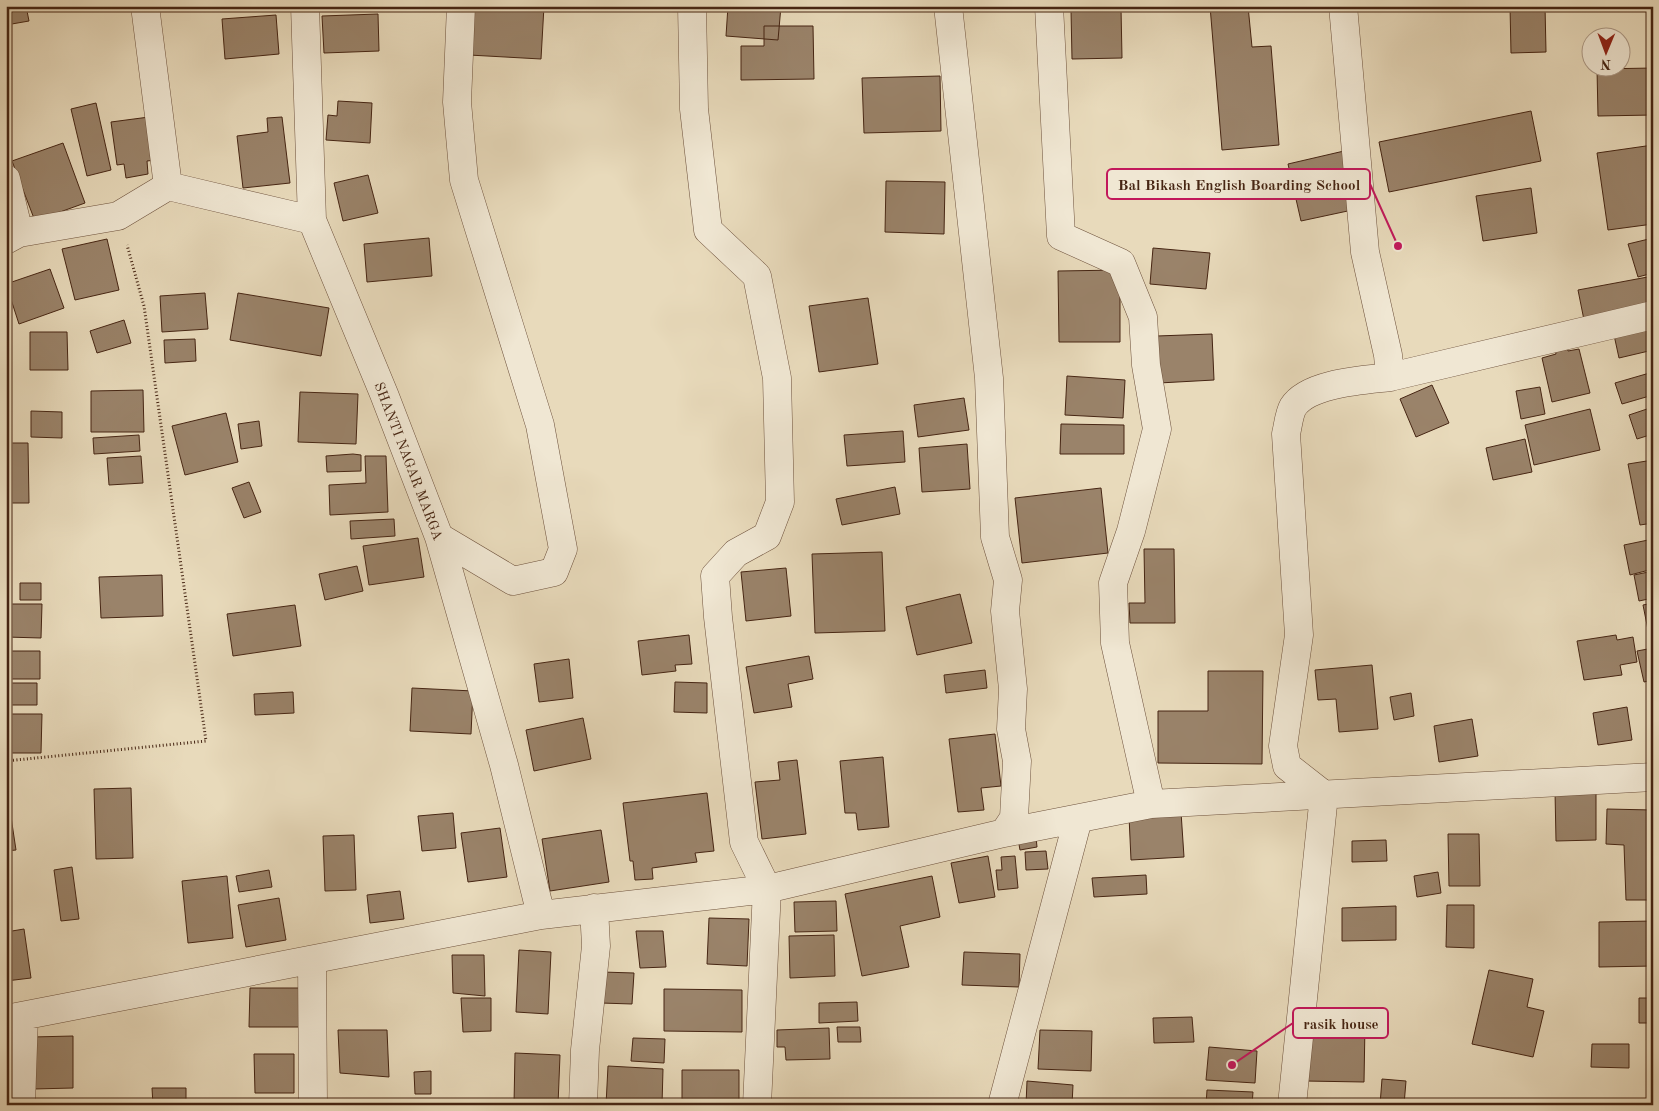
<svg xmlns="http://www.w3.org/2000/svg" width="1659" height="1111" font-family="'Old Standard TT',serif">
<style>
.building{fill:#9a836a;stroke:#462513}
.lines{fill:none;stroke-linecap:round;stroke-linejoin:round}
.street-casing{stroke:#6e523d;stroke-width:29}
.path{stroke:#462513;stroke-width:3;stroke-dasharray:1 2.5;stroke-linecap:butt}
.street{stroke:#f0e7d3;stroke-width:28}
.labels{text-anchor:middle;stroke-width:4;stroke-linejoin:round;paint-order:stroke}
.street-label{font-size:14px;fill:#462513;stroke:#f0e7d3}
.leader{fill:none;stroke:#c2185b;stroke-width:2}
.callout-dot{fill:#c2185b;stroke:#f0e7d3;stroke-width:2}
.callout{fill:#f0e7d3;stroke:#c2185b;stroke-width:2}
.callout-label{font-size:15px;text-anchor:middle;font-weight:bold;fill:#462513}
</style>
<rect width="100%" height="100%" fill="#e8dabb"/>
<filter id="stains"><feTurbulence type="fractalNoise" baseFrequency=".004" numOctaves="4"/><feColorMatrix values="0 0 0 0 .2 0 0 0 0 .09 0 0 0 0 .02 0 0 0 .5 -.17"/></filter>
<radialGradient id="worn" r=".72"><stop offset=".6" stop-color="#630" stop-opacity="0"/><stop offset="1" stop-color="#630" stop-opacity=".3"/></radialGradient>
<path class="building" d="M 6,6 L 26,6 L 29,21 L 6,25 Z
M 472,6 L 544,6 L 541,59 L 469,55 Z
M 728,6 L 781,6 L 778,40 L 726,36 Z
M 1210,6 L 1248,6 L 1252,47 L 1271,46 L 1279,145 L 1222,150 Z
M 1510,6 L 1545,6 L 1546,52 L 1511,53 Z
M 1121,8 L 1122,58 L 1072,59 L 1071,10 Z
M 378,14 L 379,51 L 324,53 L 322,16 Z
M 276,15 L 279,54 L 225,59 L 222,19 Z
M 764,26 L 813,26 L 814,79 L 741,80 L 741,46 L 764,46 Z
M 1653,68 L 1653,115 L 1598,116 L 1597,69 Z
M 940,76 L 941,131 L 864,133 L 862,78 Z
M 338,101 L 372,103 L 370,143 L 326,140 L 328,115 L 337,116 Z
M 96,103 L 111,170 L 87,176 L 71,109 Z
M 1531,111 L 1541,161 L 1389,192 L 1379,142 Z
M 149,117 L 156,160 L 147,161 L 148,174 L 126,178 L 124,164 L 117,165 L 111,122 Z
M 282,117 L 290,183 L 243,188 L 237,136 L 268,132 L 267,118 Z
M 63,143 L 85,203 L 35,221 L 12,161 Z
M 1653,145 L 1653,224 L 1608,230 L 1597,153 Z
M 1344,151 L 1357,209 L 1301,221 L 1288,164 Z
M 368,175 L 378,213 L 343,221 L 334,183 Z
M 886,181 L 945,182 L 944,234 L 885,232 Z
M 1531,188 L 1537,233 L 1483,241 L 1476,196 Z
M 429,238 L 432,276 L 367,282 L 364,244 Z
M 1653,238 L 1653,273 L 1638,277 L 1628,244 Z
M 107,239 L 119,290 L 75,300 L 62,249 Z
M 1153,248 L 1210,253 L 1206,289 L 1150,284 Z
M 50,269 L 64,308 L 19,324 L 6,284 Z
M 1120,270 L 1120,342 L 1059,342 L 1058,271 Z
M 1653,276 L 1653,307 L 1584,320 L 1578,290 Z
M 205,293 L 208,329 L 162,332 L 160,296 Z
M 238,293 L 329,308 L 321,356 L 230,340 Z
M 868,298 L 878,364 L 819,372 L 809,306 Z
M 124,320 L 131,343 L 97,353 L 90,331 Z
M 1653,325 L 1653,350 L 1619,358 L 1614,335 Z
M 30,332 L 67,332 L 68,370 L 30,370 Z
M 1212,334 L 1214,380 L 1159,383 L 1157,336 Z
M 195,339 L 196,361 L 165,363 L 164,340 Z
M 1567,346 L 1568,351 L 1579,349 L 1590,393 L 1552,402 L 1542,358 L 1556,354 L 1555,349 Z
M 1653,372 L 1653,395 L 1622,404 L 1615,383 Z
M 1067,376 L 1125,380 L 1123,418 L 1065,415 Z
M 1432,385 L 1449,423 L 1416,437 L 1400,399 Z
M 1540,387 L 1545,414 L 1521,419 L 1516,391 Z
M 143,390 L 144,432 L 91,432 L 91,391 Z
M 300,392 L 358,394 L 356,444 L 298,442 Z
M 964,398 L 969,430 L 918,437 L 914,405 Z
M 1653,407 L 1653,434 L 1637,439 L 1629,415 Z
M 1590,409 L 1600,450 L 1534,465 L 1525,425 Z
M 31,411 L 62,412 L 62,438 L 31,437 Z
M 226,413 L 238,462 L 185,475 L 172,426 Z
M 259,421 L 262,446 L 241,449 L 238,424 Z
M 1061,424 L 1124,425 L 1124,454 L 1060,454 Z
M 903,431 L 905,462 L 847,466 L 844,435 Z
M 139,435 L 140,451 L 94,454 L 93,438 Z
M 1525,439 L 1532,472 L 1493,480 L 1486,448 Z
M 6,443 L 28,443 L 29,503 L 6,503 Z
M 967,444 L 970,489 L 922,492 L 919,448 Z
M 353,454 L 361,455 L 361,471 L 327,472 L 326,456 Z
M 141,456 L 143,483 L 109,485 L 107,458 Z
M 365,456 L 386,456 L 388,512 L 330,515 L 329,485 L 366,483 Z
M 1653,460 L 1653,523 L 1640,525 L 1628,464 Z
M 249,482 L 261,512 L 244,518 L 232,488 Z
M 895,487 L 900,514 L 842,525 L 836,499 Z
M 1101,488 L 1108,553 L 1022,563 L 1015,498 Z
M 394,519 L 395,536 L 351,539 L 350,521 Z
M 418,538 L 424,577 L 369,585 L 363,546 Z
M 1653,539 L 1653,569 L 1630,575 L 1624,545 Z
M 1144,549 L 1174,549 L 1175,623 L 1130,623 L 1129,603 L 1145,603 Z
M 882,552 L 885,631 L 815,633 L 812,554 Z
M 357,566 L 363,591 L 325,600 L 319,574 Z
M 786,568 L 791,616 L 746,621 L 741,572 Z
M 1653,571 L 1653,598 L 1639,601 L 1634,575 Z
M 162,575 L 163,616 L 101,618 L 99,577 Z
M 20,583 L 41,583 L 41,600 L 20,600 Z
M 960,594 L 972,643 L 917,655 L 906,607 Z
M 1653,603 L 1653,629 L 1648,630 L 1643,605 Z
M 6,604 L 42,604 L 41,638 L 6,637 Z
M 295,605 L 301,646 L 233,656 L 227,614 Z
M 689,635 L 692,664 L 675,665 L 676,671 L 642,675 L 638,641 Z
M 1616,635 L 1617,640 L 1633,637 L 1637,662 L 1620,665 L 1622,675 L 1584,680 L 1577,641 Z
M 1653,648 L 1653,680 L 1644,682 L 1637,651 Z
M 6,651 L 40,651 L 40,679 L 6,679 Z
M 809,656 L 813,679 L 788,684 L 792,707 L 754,713 L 746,667 Z
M 569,659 L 573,698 L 539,702 L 534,664 Z
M 1372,665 L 1378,729 L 1339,732 L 1336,699 L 1318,700 L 1315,670 Z
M 985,670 L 987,688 L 946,693 L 944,675 Z
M 1208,671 L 1263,671 L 1262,764 L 1158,763 L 1158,711 L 1208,711 Z
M 675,682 L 707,683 L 707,713 L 674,712 Z
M 6,683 L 37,683 L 37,705 L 6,705 Z
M 412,688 L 473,691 L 471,734 L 410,731 Z
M 293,692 L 294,713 L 255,715 L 254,694 Z
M 1411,693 L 1414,716 L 1394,720 L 1390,697 Z
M 1627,707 L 1632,740 L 1598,745 L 1593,713 Z
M 1653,711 L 1653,739 L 1648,712 Z
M 6,714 L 42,714 L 41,753 L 6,753 Z
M 583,718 L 591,759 L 534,771 L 526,730 Z
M 1472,719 L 1478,756 L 1439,762 L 1434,726 Z
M 995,734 L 1001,786 L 981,788 L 984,810 L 958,812 L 949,739 Z
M 883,757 L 889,827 L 858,830 L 856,813 L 845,813 L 840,761 Z
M 797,760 L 806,834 L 762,839 L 755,782 L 780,780 L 778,762 Z
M 6,784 L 16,850 L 6,851 Z
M 131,788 L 133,858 L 96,859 L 94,789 Z
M 1596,790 L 1596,840 L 1556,841 L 1555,791 Z
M 707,793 L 714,851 L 695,853 L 697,862 L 652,868 L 653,879 L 635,880 L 633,861 L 630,861 L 623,803 Z
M 1607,809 L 1652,810 L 1653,900 L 1626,900 L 1624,845 L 1606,844 Z
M 1181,812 L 1184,857 L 1131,860 L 1129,816 Z
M 453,813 L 456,848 L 422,851 L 418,816 Z
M 500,828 L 507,877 L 468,882 L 461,833 Z
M 601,830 L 609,882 L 550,891 L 542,839 Z
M 1448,834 L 1479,834 L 1480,886 L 1449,886 Z
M 354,835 L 356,890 L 325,891 L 323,836 Z
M 1036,837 L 1037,847 L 1020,850 L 1018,839 Z
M 1386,840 L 1387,861 L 1352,862 L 1352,841 Z
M 1046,851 L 1048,869 L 1026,870 L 1025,852 Z
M 988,856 L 995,897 L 959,903 L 951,863 Z
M 1015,856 L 1018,888 L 998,890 L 996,870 L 1002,870 L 1001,857 Z
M 72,867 L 79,919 L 61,921 L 54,870 Z
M 269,870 L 272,887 L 239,892 L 236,876 Z
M 1438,872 L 1441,893 L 1417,897 L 1414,876 Z
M 1146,875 L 1147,894 L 1094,897 L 1092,878 Z
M 227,876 L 233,938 L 188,943 L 182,881 Z
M 932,876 L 940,917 L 900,926 L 909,967 L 862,976 L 845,894 Z
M 400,891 L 404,919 L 370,923 L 367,895 Z
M 279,898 L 286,940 L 246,947 L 238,905 Z
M 836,901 L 837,931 L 795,932 L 794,902 Z
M 1447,905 L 1474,905 L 1474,948 L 1446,947 Z
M 1396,906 L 1396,940 L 1342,941 L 1342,908 Z
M 709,918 L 749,919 L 747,966 L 707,964 Z
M 1653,921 L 1653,966 L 1599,967 L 1599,922 Z
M 24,929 L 31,978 L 6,981 L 6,932 Z
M 636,931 L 663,931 L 666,967 L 640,968 Z
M 834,935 L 835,976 L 790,978 L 789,936 Z
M 519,950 L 551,952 L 548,1014 L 516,1012 Z
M 964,952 L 1020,954 L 1019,987 L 962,985 Z
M 452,955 L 484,955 L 485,996 L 453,993 Z
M 1489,970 L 1533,979 L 1527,1007 L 1544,1011 L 1533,1057 L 1472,1044 Z
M 602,972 L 634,973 L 632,1004 L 601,1003 Z
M 250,988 L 300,988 L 300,1027 L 249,1027 Z
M 664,989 L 742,990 L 742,1032 L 664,1031 Z
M 461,998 L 491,998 L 491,1031 L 463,1032 Z
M 1639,998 L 1653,998 L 1653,1023 L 1639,1023 Z
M 857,1002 L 858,1021 L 819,1023 L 819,1003 Z
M 1192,1017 L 1194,1042 L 1154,1043 L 1153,1018 Z
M 1306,1024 L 1365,1024 L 1364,1082 L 1305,1081 Z
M 837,1027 L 860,1027 L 861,1042 L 838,1042 Z
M 829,1028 L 830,1059 L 786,1060 L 785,1047 L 777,1047 L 777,1030 Z
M 338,1030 L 387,1030 L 389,1077 L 340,1073 Z
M 1040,1030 L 1092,1031 L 1091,1071 L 1038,1069 Z
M 73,1036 L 73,1088 L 33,1089 L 32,1037 Z
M 633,1038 L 665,1039 L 664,1063 L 631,1061 Z
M 1592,1044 L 1629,1044 L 1629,1068 L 1591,1067 Z
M 1209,1047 L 1257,1051 L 1255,1083 L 1206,1080 Z
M 515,1053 L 560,1055 L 558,1105 L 514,1104 Z
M 254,1054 L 294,1054 L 294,1093 L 255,1093 Z
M 608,1066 L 663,1069 L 662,1105 L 606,1105 Z
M 682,1070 L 739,1070 L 739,1105 L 682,1105 Z
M 431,1071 L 431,1094 L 415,1094 L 414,1072 Z
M 1382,1079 L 1406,1081 L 1404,1105 L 1380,1105 Z
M 1027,1081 L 1073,1085 L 1072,1105 L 1026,1105 Z
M 152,1088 L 186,1088 L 186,1105 L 153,1105 Z
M 1207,1090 L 1253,1092 L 1252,1105 L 1206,1105 Z"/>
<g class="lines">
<defs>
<path id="street" d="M 145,6 L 168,186
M 305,6 L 312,220 L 384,394 L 439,537 L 504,765 L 541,915
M 692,6 L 694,109 L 708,230 L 757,276 L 777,378 L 780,502 L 767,536 L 736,553 L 715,576 L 718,617 L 744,842 L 767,889 L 757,1105
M 948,6 L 989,378 L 995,537 L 1008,580 L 1005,611 L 1013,689 L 1011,729 L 1017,761 L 1014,818 L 1004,833
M 1049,6 L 1061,236 L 1121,263 L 1143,317 L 1146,365 L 1157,429 L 1131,531 L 1113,583 L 1115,643 L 1151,804
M 6,179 L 19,233
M 6,240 L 19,233 L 118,216 L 168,186 L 312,220
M 1390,377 L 1653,315
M 439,537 L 513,581 L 554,572 L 563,549 L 540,425 L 464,180 L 457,102 L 461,6
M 312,960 L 313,1105
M 6,1019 L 541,915 L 767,889 L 1004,833 L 1151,804 L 1653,777
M 21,1105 L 24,1016
M 583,1105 L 585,1050 L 596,946 L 594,908
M 1002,1105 L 1078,819
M 1292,1105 L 1324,795 L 1287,766 L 1283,746 L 1299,635 L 1286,434 C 1288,426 1289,414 1293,407 C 1308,383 1364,380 1390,377 L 1388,355 L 1365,252 L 1343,6"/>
</defs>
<use href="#street" class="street-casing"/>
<path class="path" d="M 6,761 L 206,741 L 144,306 L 127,245"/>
<use href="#street" class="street"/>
</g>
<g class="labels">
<g class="street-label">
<text transform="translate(409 461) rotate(69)" y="5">SHANTI NAGAR MARGA</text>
</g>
</g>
<path class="leader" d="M1398 246L1370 184M1232 1065L1293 1023"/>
<g class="callout-dot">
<circle cx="1398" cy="246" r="5"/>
<circle cx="1232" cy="1065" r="5"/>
</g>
<g class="callout">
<rect x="1107" y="169" width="263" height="30" rx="5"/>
<rect x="1293" y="1008" width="95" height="30" rx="5"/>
</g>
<g class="callout-label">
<text x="1239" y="190">Bal Bikash English Boarding School</text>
<text x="1341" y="1029">rasik house</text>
</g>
<rect width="1659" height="1111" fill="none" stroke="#e8dabb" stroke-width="25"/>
<rect x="8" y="8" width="1644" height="1096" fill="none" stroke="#462513" stroke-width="2.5"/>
<rect x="12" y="12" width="1634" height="1086" fill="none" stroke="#462513"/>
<g transform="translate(1606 52) rotate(181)"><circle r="24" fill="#f0e7d3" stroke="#ac9986"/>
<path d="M0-4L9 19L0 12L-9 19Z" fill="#8f2418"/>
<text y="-8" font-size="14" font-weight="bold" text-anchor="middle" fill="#462513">N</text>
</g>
<rect width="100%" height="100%" filter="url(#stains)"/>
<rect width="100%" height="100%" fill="url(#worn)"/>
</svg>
